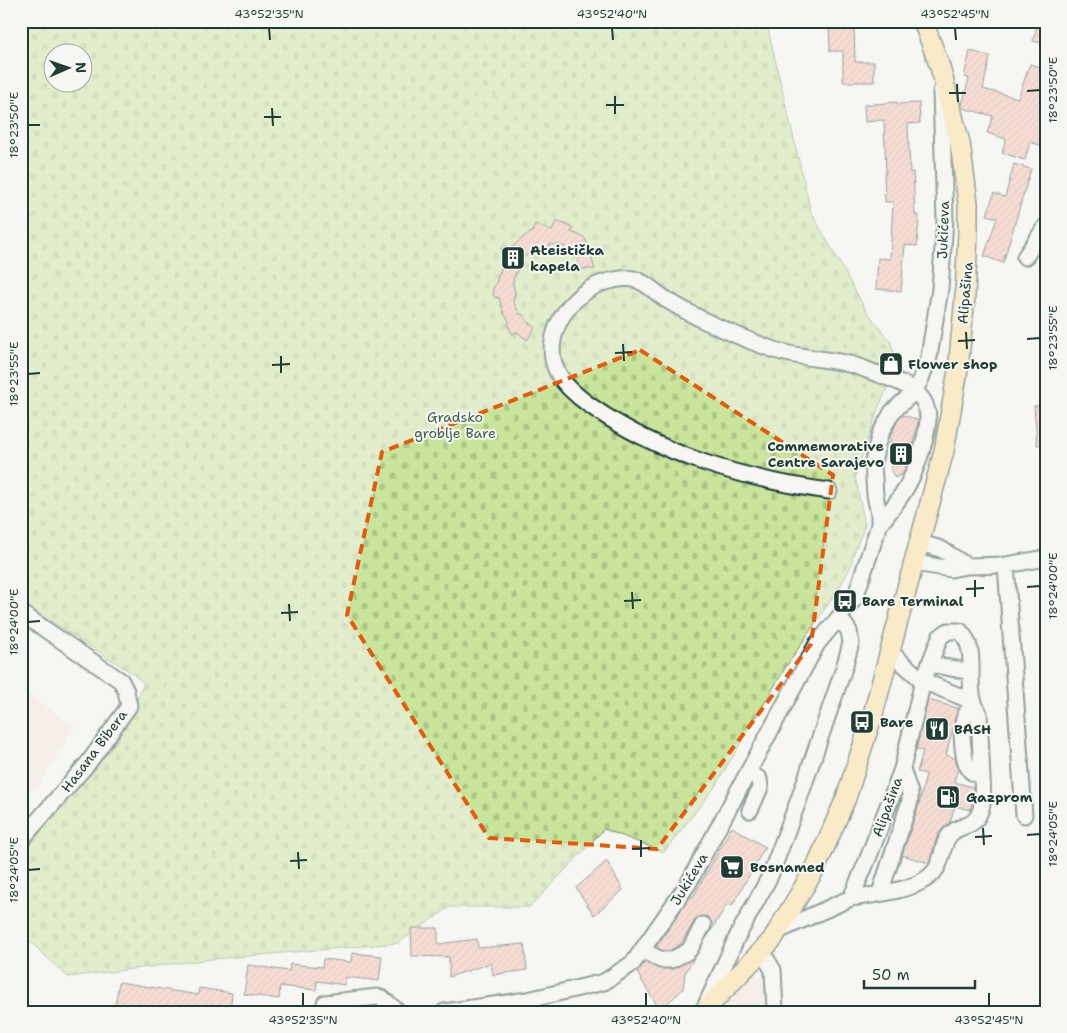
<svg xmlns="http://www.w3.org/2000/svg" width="1067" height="1033" font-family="'Shantell Sans',sans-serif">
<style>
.built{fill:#f6e5de}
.cemetery{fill:url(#cemetery-stones);stroke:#749168;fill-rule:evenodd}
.building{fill:url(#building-hatch);stroke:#1f3d34}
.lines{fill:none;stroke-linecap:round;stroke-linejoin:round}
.minor-casing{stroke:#1f3d34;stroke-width:19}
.major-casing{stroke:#1f3d34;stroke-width:22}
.minor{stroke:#f6f6f2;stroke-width:15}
.major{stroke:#fdde96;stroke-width:19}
.marked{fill:none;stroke:#e8590c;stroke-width:4;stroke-dasharray:10 6;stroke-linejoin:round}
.ticks{fill:none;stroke:#1f3d34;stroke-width:2}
.labels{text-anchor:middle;stroke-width:4;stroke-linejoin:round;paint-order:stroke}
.street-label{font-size:14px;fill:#1f3d34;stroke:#f6f6f2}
.poi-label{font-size:14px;font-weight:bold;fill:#1f3d34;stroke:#f6f6f2;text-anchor:start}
.park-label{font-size:14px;fill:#415f49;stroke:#f6f6f2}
.neatline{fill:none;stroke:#1f3d34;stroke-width:2}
.ticks-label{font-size:12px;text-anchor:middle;fill:#1f3d34}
</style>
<defs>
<pattern id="cemetery-stones" width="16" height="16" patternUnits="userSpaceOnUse" patternTransform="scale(1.25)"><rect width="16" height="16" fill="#c9e59c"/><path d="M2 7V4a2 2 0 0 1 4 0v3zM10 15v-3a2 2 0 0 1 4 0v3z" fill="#acc587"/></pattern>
<pattern id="building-hatch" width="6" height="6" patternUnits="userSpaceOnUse" patternTransform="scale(1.25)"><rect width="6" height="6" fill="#f7bdae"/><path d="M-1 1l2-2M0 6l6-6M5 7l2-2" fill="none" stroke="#d3a396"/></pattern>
</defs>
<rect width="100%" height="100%" fill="#f6f6f2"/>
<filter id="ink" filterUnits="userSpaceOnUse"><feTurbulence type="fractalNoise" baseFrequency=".02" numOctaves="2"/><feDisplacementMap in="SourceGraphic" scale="10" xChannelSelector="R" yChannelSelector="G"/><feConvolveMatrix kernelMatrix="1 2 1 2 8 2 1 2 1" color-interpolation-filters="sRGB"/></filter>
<g filter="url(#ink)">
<path class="built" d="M 21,688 L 74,727 L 40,784 L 21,799 Z
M 772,973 L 773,1012 L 712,1012 L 749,974 Z"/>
<path class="cemetery" d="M 21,21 L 766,21 L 811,212 L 867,312 L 890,341 L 902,376 L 889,384 L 879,406 L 855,476 L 865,525 L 852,558 L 852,564 L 839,588 L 787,665 L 714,788 L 664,852 L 604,829 L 530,907 L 450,907 L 398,943 L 212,959 L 68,977 L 21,933 L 21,853 L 28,847 L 116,743 L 134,707 L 144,683 L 129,671 L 21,602 ZM 52,52 L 82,52 L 82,82 L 52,82 Z"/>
<path class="building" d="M 829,21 L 854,21 L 855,62 L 874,62 L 874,82 L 843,82 L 843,51 L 830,51 Z
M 1038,21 L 1046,21 L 1046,44 L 1033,41 Z
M 970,51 L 990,56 L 983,89 L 1018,98 L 1030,64 L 1046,69 L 1046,147 L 1030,142 L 1025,160 L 1002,153 L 1006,139 L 987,133 L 993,116 L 962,108 L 962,105 L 969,78 L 964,77 Z
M 897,102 L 897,104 L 919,103 L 920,123 L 908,124 L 910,173 L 913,172 L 915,215 L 919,215 L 917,246 L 905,245 L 901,291 L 876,289 L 878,258 L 890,259 L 893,202 L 885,202 L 884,174 L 886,174 L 884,120 L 865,122 L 864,105 Z
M 1014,164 L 1031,169 L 1003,263 L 984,256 L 997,218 L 987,215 L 994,193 L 1005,197 Z
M 556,221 L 574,228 L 571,232 L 584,237 L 586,241 L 595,269 L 579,269 L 578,260 L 567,252 L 564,246 L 551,244 L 545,249 L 537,248 L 523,258 L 513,279 L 513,285 L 515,291 L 513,301 L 520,314 L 524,315 L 528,322 L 535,328 L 527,340 L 517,332 L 512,334 L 508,325 L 509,321 L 504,314 L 499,298 L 495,297 L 493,294 L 493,288 L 496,284 L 498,276 L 504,262 L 501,248 L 511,248 L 526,235 L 532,232 L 535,224 L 552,231 Z
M 886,354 L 896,358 L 895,370 L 882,365 Z
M 1046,405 L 1046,444 L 1037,445 L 1034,406 Z
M 903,415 L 919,420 L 918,422 L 909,460 L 903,474 L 895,478 L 891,471 L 890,437 L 899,418 Z
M 928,700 L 958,708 L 946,755 L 955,758 L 958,768 L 954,782 L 973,787 L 974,799 L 970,810 L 955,806 L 950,822 L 941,831 L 937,837 L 929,863 L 902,855 L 919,804 L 926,774 L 917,772 L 923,751 L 916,749 Z
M 732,827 L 765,847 L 732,906 L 728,903 L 707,937 L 712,924 L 708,917 L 702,916 L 695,920 L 681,944 L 669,951 L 663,951 L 656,947 L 691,896 L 693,897 Z
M 607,861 L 623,890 L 594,915 L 576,888 Z
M 411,928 L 438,928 L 438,944 L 477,939 L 478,948 L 524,944 L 527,970 L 493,975 L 491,963 L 449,977 L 449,957 L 412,956 Z
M 352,953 L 382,956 L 379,981 L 346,977 L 345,985 L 317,981 L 316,990 L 280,986 L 279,999 L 244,994 L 248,965 L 289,971 L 290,964 L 322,967 L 323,959 L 351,962 Z
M 694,958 L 685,973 L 683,989 L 660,1010 L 637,973 L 638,971 L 645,962 L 657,968 L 671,969 Z
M 119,982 L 198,995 L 199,988 L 232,993 L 230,1012 L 114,1012 Z"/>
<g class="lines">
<defs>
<path id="minor" d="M 1025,257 L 1046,226
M 829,491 C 743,479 659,455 588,404 C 577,396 566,387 559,375 C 537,338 572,288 610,281 C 617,279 630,277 637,280 C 648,284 657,294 667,300 C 680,308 693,315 707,322 C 729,332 755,344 778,351 C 807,360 839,358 867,370 C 886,377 920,386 926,407 C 930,417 927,428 925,438 C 916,476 903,496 879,525
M 920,543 L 941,549 L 967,566
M 915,563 L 951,569 L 967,566 L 1006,565 L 1046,558
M 1006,565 L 1024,815
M 21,613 L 121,681 L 126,691 L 129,706 L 89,762 L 21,840
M 930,664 L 971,672
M 974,702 C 971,707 967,711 965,716 C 960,728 962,760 970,770 C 973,774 977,774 981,775
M 748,772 L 759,779 L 760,788 L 750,810
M 880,893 L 910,801 L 910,793 L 902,769
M 851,898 C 876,894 922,891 936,869 C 943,859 942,846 948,837 C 961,819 977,835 983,800 L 979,713 C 977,710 975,706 974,703 C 966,679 979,650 960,631 L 948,631 L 940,637 L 923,681 L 974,702
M 780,930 L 851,898 L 867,861 L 902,769 L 923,681 L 890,652
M 642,950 L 661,960 L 671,960 L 687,952 L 690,949 L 703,925
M 762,952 L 773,970 L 775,1012
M 325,1003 L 377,997 L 382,998 L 398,1012
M 706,1005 L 737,937 L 770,876 L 799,799 L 844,668 L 851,643 L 849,631 L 845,625 L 837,621
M 444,1012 L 528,1000 L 604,982 L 633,963 L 688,884 L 817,644 L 855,598 L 879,525 L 879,514 L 875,495 L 873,463 L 877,445 L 880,434 L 892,412 L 915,391 L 922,376 L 929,357 L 940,289 L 945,220 L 941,91"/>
<path id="major" d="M 703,1012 L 772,940 L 816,867 L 846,798 L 873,714 L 944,451 L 958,370 L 965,296 L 968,232 L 968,203 L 960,143 L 940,67 L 923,21"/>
</defs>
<use href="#minor" class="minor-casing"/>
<use href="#major" class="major-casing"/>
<use href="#minor" class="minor"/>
<use href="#major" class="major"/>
</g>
</g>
<path d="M0 0H1067V1033H0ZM 640,350 L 833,475 L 811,644 L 657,849 L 489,838 L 347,615 L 382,452 Z" fill="#f6f6f2" fill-opacity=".55" fill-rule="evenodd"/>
<path class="marked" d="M 640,350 L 833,475 L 811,644 L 657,849 L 489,838 L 347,615 L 382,452 Z"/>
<path class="ticks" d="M 269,28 L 270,40M 612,28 L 613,40M 955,28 L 956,40M 957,84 L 958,102M 1027,91 L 1040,90M 949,93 L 966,93M 615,96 L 615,114M 606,105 L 624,105M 272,108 L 273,126M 264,117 L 281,117M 28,125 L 40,125M 966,332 L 967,349M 1027,339 L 1040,338M 958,341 L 975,340M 623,344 L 624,361M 615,353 L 632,352M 281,356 L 281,373M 272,365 L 290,364M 28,374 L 40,373M 975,580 L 975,597M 1027,587 L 1040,586M 966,589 L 984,588M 632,592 L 633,609M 624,601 L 641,600M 289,604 L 290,621M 281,613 L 298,612M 28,622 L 40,621M 983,828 L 984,845M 1027,835 L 1040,834M 975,837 L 992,836M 641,840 L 641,857M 632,849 L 650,848M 298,852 L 299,869M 290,861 L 307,860M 28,870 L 40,869M 303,993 L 303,1006M 646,993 L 646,1006M 989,993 L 989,1006"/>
<defs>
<symbol id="building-square" viewBox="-11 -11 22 22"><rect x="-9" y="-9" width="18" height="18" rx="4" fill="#1f3d34" stroke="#f6f6f2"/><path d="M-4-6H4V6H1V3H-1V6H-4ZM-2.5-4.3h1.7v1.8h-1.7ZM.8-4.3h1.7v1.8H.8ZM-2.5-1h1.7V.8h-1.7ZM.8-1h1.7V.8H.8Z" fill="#fff"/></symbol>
<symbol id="shop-square" viewBox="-11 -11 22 22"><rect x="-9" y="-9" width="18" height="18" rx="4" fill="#1f3d34" stroke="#f6f6f2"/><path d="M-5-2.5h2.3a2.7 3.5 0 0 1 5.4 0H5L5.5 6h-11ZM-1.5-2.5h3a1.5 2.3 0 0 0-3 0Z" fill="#fff"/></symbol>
<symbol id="bus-square" viewBox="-11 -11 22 22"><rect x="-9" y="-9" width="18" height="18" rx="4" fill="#1f3d34" stroke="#f6f6f2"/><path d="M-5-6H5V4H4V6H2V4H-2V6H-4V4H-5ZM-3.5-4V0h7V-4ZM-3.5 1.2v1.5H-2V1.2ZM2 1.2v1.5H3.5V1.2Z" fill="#fff"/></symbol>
<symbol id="restaurant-square" viewBox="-11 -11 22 22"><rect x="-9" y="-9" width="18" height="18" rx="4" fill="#1f3d34" stroke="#f6f6f2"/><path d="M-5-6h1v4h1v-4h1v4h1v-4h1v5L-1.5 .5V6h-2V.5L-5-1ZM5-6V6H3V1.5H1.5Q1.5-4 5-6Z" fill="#fff"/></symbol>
<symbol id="fuel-square" viewBox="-11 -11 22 22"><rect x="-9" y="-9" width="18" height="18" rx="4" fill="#1f3d34" stroke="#f6f6f2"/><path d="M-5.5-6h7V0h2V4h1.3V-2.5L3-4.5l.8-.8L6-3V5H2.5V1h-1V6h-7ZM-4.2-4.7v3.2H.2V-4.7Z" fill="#fff"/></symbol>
<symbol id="supermarket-square" viewBox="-11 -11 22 22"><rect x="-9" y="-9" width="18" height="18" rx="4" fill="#1f3d34" stroke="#f6f6f2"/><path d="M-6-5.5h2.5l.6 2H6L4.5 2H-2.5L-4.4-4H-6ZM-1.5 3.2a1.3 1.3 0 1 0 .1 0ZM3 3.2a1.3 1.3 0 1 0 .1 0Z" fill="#fff"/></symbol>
</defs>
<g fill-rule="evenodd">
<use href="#building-square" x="499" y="244" width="28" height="28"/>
<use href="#shop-square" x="877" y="350" width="28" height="28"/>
<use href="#building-square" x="887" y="440" width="28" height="28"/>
<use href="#bus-square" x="831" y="587" width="28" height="28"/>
<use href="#bus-square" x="848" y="708" width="28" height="28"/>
<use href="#restaurant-square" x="923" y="715" width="28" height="28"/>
<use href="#fuel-square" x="934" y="783" width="28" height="28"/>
<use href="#supermarket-square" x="718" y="853" width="28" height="28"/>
</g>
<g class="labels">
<g class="street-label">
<text transform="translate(943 230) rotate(-88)" y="5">Jukićeva</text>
<text transform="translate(965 293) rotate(-85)" y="5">Alipašina</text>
<text transform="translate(94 751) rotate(-53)" y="5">Hasana Bibera</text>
<text transform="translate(887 807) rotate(-70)" y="5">Alipašina</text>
<text transform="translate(689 879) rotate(-59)" y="5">Jukićeva</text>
</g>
<g class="poi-label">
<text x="530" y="255">Ateistička<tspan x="530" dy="16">kapela</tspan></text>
<text x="908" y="369">Flower shop</text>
<text x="884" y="451" text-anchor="end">Commemorative<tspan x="884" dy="16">Centre Sarajevo</tspan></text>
<text x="862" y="606">Bare Terminal</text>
<text x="880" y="727">Bare</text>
<text x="954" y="734">BASH</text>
<text x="966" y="802">Gazprom</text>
<text x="750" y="872">Bosnamed</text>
</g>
<g class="park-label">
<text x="455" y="422">Gradsko<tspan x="455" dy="16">groblje Bare</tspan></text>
</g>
</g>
<rect width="1067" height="1033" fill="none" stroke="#f6f6f2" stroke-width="55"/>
<g transform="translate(68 68) rotate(88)"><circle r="24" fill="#f6f6f2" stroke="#a0aca6"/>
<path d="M0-4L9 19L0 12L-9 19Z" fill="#1f3d34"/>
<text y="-8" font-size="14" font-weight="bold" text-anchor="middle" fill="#1f3d34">N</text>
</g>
<path d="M864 980v8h111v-8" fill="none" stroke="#1f3d34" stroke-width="2.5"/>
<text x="872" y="980" font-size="15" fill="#1f3d34" stroke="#f6f6f2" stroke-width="4" paint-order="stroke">50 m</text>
<rect x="28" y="28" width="1012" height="978" class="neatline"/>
<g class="ticks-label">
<text x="269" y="18">43°52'35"N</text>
<text x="612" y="18">43°52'40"N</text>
<text x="955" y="18">43°52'45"N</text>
<text transform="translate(1053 90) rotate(-90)" y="4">18°23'50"E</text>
<text transform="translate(14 125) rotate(-90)" y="4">18°23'50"E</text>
<text transform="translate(1053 338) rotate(-90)" y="4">18°23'55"E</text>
<text transform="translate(14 374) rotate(-90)" y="4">18°23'55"E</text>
<text transform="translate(1053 586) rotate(-90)" y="4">18°24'00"E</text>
<text transform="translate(14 622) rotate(-90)" y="4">18°24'00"E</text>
<text transform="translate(1053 834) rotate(-90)" y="4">18°24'05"E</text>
<text transform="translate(14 870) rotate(-90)" y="4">18°24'05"E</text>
<text x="303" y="1024">43°52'35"N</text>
<text x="646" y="1024">43°52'40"N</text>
<text x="989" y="1024">43°52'45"N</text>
</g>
</svg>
